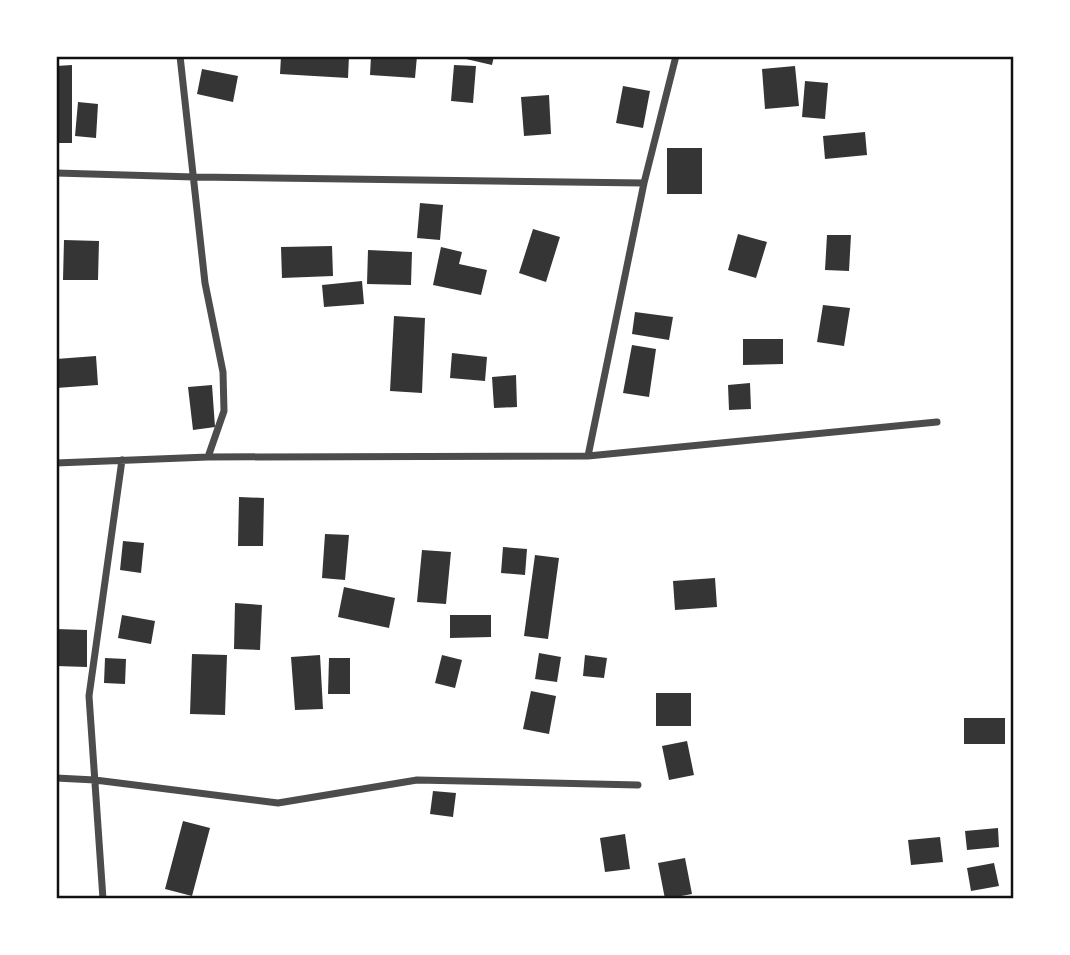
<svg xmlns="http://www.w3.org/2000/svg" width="1070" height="955" font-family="'Roboto Serif',serif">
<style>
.building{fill:#353535}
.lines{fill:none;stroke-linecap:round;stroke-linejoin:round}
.minor{stroke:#4c4c4c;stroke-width:7}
.neatline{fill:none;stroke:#111;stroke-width:2.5}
</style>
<rect width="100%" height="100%" fill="#fff"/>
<path class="building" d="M 281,56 L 349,56 L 348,78 L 280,74 Z
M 371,56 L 417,56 L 415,78 L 370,75 Z
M 453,56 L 494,56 L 492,65 Z
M 72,65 L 72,143 L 56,143 L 56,66 Z
M 454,65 L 476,66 L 473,103 L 451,101 Z
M 795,66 L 799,106 L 765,109 L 762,69 Z
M 202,69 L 238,76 L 233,102 L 197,94 Z
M 805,81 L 828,83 L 825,119 L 802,117 Z
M 623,86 L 650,91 L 643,128 L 616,123 Z
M 549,95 L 551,134 L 524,136 L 521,97 Z
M 78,102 L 98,104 L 96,138 L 75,136 Z
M 865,132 L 867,155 L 825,159 L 823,136 Z
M 667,148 L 702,148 L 702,194 L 667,194 Z
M 420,203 L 443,205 L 440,240 L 417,238 Z
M 533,229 L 560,237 L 546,282 L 519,273 Z
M 738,234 L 767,242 L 756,278 L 728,270 Z
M 827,235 L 851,235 L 849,271 L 825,270 Z
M 64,240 L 99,241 L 98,280 L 63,280 Z
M 332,246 L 333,276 L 282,278 L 281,247 Z
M 441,247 L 462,252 L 459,264 L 487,270 L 481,295 L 433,285 Z
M 368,250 L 412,252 L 411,285 L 367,284 Z
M 362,281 L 364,304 L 324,307 L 322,285 Z
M 823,305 L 850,308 L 844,346 L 817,342 Z
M 635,312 L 673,317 L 669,340 L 632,334 Z
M 394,316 L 425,318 L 422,393 L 390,391 Z
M 743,339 L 783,339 L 783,364 L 743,365 Z
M 632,345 L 656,349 L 649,397 L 623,393 Z
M 452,353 L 487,357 L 485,381 L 450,378 Z
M 96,356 L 98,385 L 56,388 L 56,359 Z
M 516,375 L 517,407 L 494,408 L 492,377 Z
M 750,383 L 751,409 L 729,410 L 728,385 Z
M 212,385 L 215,427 L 193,430 L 188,387 Z
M 239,497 L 264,498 L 263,546 L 238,546 Z
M 325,534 L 349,535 L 345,580 L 322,578 Z
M 123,541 L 144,543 L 141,573 L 120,570 Z
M 503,547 L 527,549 L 525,575 L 501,573 Z
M 422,550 L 451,552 L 446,604 L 417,602 Z
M 535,555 L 559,558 L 548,639 L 524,636 Z
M 715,578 L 717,607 L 675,610 L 673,581 Z
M 344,587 L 395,598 L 389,628 L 338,617 Z
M 235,603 L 262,605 L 260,650 L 234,649 Z
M 122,615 L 155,621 L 151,644 L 118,638 Z
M 450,615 L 491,615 L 491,637 L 450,638 Z
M 56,629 L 87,630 L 87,667 L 56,666 Z
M 539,653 L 561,657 L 557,682 L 535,679 Z
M 192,654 L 227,655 L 225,715 L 190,714 Z
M 320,655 L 323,709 L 295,710 L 291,657 Z
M 442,655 L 462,660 L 455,688 L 435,683 Z
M 585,655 L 607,658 L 604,678 L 583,676 Z
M 105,658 L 126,659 L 125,684 L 104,683 Z
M 329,658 L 350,658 L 350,694 L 328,694 Z
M 531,691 L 556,696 L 549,734 L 523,729 Z
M 656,693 L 691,693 L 691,726 L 656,726 Z
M 964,718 L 1005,718 L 1005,744 L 964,744 Z
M 687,741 L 694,775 L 669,780 L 662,746 Z
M 433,791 L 456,793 L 453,817 L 430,814 Z
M 183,821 L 210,828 L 192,896 L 165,889 Z
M 998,828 L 999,847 L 967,850 L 965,831 Z
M 625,834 L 630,869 L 605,872 L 600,838 Z
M 940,837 L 943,862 L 911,865 L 908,840 Z
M 685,858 L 692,894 L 665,899 L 658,863 Z
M 994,863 L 999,886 L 971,891 L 967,868 Z"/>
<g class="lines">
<path class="minor" d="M 180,56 L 205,283 L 223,372 L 224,411 L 208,457
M 56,173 L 194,177 L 644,183
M 588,456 L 644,183 L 676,56
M 56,463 L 208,457 L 588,456 L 937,422
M 56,778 L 95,780 L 278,803 L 417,780 L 638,785
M 103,899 L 89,696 L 122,460"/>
</g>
<rect width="1070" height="955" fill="none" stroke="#ffffff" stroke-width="116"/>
<rect x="58" y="58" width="954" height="839" class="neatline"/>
</svg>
